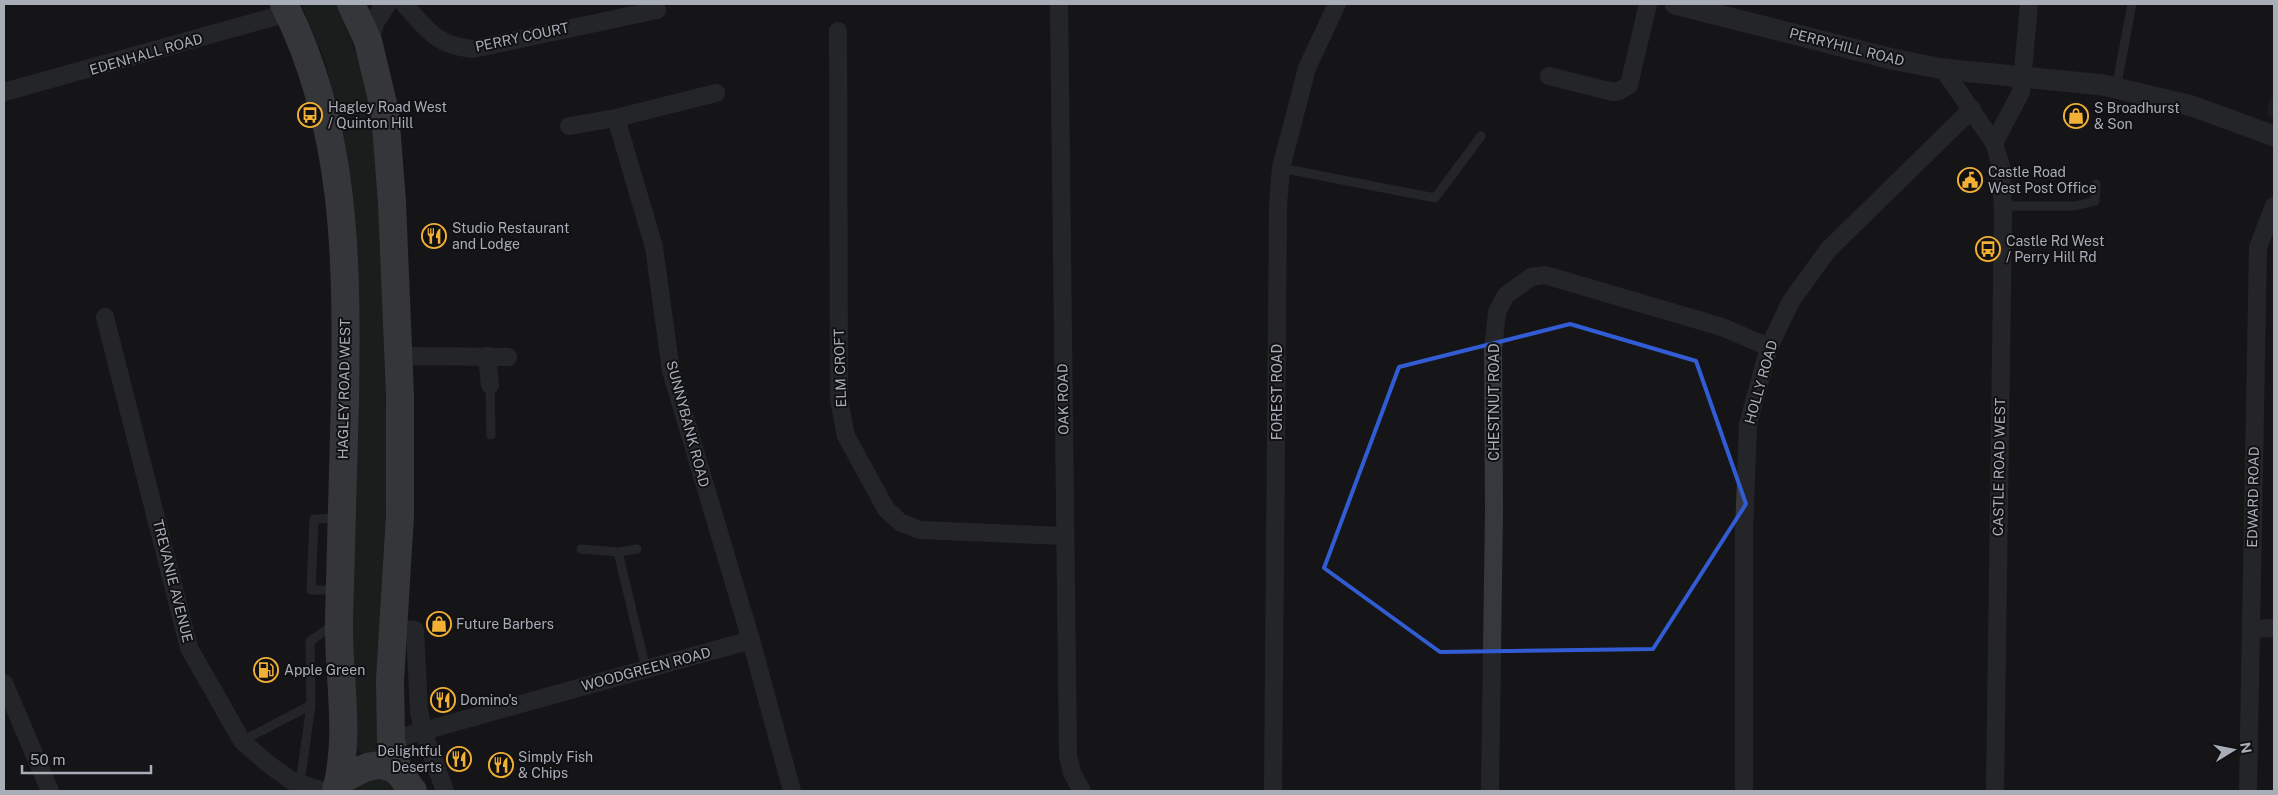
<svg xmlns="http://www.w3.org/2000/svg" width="2278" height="795" font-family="'Public Sans',sans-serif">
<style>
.green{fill:#1e261f}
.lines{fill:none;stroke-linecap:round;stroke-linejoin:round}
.service{stroke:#37383d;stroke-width:9}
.minor{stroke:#37383d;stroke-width:18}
.tertiary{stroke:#37383d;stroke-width:21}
.trunk{stroke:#5b5e65;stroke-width:28}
.marked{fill:none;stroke:#325cd3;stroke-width:4;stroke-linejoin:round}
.labels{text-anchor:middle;stroke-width:4;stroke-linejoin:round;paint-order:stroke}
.street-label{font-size:14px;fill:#a8adb8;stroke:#111113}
.poi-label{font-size:14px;fill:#a8adb8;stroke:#111113;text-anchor:start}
</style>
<rect width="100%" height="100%" fill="#161618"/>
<path class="green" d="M 301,4 L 337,4 L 364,75 L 377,136 L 388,466 L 380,637 L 378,754 L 364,757 L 357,748 L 352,600 L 358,321 L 354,215 L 346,154 L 325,61 Z
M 2270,98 L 2274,99 L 2274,117 L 2267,115 Z
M 367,778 L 388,779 L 400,791 L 350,791 Z"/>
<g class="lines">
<path class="service" d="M 2116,89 L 2132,4
M 1281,168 L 1435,198 L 1481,136
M 2003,206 L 2075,206 L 2095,201 L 2096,184
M 490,385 L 491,435
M 581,549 L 618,552 L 646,669
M 618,552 L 637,549
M 337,590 L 311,590 L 314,519 L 338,518
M 242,741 L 311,705
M 300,784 L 311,705 L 310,641 L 334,625"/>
<path class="minor" d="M 404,4 C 428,30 435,45 473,49 L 657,10
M 1059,4 L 1068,756 L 1072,773 L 1082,791
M 838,31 L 839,400 L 846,436 L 886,509 L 900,522 L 919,530 L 1065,536
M 1943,69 L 1994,143 L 2001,166 L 2003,215 L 1995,791
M 1549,76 L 1613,92 L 1619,91 L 1629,85 L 1648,4
M 4,92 L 288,13
M 616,118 L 654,247 L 671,371 L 751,640 L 792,791
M 569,126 L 616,118 L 716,93
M 1994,143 L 2021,92 L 2029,4
M 105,317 L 189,648 L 242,741 L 267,763 L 292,781 L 324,791
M 397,356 L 508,357
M 487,356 L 490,385
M 393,628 L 415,630 L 419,711 L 423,731 L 445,791
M 2251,629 L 2274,628
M 4,683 L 50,791
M 391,740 L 751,640
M 1273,791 L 1278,205 L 1281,168 L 1307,68 L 1337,4
M 1490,791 L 1494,510 L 1493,349 L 1497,312 L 1506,295 L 1531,277 L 1545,275 L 1722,327 L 1769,347
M 1744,791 L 1744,532 L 1748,424 L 1769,347 L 1791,301 L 1828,250 L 1972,109
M 2248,791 L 2258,247 L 2274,206"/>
<path class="tertiary" d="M 1675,4 L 1892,59 L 1943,69 L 2103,85 L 2192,106 L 2274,136
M 368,41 L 374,22 L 386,4"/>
<path class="trunk" d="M 284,4 C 347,129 347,262 345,399 C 343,473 341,546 339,620 C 338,677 351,735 336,791
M 351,4 L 368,41 L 385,112 L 392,202 L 400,396 L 400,515 L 390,680 L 391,740 L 398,772
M 338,782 C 356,772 378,756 398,772 C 403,777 408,785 413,791"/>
</g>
<path d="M0 0H2278V795H0ZM 1570,324 L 1696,361 L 1746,504 L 1653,649 L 1440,652 L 1324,568 L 1399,367 Z" fill="#161618" fill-opacity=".55" fill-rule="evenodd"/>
<path class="marked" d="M 1570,324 L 1696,361 L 1746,504 L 1653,649 L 1440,652 L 1324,568 L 1399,367 Z"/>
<defs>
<symbol id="bus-ring" viewBox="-11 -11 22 22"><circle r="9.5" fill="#111113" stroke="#f2b134" stroke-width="1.5"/><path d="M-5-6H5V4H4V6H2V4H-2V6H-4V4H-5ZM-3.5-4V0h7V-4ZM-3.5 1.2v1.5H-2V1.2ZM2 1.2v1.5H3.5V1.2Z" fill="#f2b134"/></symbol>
<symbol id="shop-ring" viewBox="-11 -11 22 22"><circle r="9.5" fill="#111113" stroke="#f2b134" stroke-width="1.5"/><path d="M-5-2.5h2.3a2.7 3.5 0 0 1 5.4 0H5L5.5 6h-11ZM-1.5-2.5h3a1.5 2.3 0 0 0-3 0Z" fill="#f2b134"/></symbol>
<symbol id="civic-ring" viewBox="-11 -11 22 22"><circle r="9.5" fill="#111113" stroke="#f2b134" stroke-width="1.5"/><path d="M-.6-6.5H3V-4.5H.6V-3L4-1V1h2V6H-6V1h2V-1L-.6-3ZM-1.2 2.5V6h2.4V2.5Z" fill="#f2b134"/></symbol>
<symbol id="restaurant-ring" viewBox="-11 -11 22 22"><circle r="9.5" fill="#111113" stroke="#f2b134" stroke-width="1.5"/><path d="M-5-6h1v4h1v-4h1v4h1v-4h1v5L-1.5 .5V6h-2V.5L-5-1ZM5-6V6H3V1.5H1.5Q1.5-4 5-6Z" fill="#f2b134"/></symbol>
<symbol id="fuel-ring" viewBox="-11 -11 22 22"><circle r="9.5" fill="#111113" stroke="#f2b134" stroke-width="1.5"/><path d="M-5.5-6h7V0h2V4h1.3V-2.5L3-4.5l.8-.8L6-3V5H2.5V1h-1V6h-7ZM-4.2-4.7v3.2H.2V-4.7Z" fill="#f2b134"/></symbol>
</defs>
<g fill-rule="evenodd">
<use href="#bus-ring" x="296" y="101" width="28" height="28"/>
<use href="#shop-ring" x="2062" y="102" width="28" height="28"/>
<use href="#civic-ring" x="1956" y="166" width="28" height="28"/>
<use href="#restaurant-ring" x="420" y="222" width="28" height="28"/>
<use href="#bus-ring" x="1974" y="235" width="28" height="28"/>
<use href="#shop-ring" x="425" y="610" width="28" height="28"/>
<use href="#fuel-ring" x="252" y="656" width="28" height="28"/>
<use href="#restaurant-ring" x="429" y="686" width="28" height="28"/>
<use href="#restaurant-ring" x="445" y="745" width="28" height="28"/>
<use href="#restaurant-ring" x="487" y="751" width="28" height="28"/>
</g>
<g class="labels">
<g class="street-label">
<text transform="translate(522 37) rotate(-12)" y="5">PERRY COURT</text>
<text transform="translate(1847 47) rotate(14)" y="5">PERRYHILL ROAD</text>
<text transform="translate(146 54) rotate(-16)" y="5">EDENHALL ROAD</text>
<text transform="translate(840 368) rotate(-92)" y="5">ELM CROFT</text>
<text transform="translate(1761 382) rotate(-74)" y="5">HOLLY ROAD</text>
<text transform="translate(344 389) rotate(-89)" y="5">HAGLEY ROAD WEST</text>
<text transform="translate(1277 392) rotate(-90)" y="5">FOREST ROAD</text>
<text transform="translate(1063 399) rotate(-91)" y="5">OAK ROAD</text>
<text transform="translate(1494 402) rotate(-90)" y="5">CHESTNUT ROAD</text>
<text transform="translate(688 424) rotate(75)" y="5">SUNNYBANK ROAD</text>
<text transform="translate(1999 467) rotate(-89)" y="5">CASTLE ROAD WEST</text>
<text transform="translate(2253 497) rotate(-89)" y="5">EDWARD ROAD</text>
<text transform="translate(173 581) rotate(76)" y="5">TREVANIE AVENUE</text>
<text transform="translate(646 669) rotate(-15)" y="5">WOODGREEN ROAD</text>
</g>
<g class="poi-label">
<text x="328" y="112">Hagley Road West<tspan x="328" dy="16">/ Quinton Hill</tspan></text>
<text x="2094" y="113">S Broadhurst<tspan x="2094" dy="16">&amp; Son</tspan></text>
<text x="1988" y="177">Castle Road<tspan x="1988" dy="16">West Post Office</tspan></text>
<text x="452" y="233">Studio Restaurant<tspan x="452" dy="16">and Lodge</tspan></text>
<text x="2006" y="246">Castle Rd West<tspan x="2006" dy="16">/ Perry Hill Rd</tspan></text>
<text x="456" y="629">Future Barbers</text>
<text x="284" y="675">Apple Green</text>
<text x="460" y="705">Domino's</text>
<text x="442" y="756" text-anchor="end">Delightful<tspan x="442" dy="16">Deserts</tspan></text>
<text x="518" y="762">Simply Fish<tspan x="518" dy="16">&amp; Chips</tspan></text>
</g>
</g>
<rect width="2278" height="795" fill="none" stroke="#a8adb8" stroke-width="10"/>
<g transform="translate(2233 750) rotate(80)" stroke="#111113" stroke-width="4" paint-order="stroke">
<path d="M0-4L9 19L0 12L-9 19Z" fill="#a8adb8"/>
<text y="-8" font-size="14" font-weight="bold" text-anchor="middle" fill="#a8adb8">N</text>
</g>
<path d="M22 765v8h129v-8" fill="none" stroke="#a8adb8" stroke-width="2.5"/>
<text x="30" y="765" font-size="15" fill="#a8adb8" stroke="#111113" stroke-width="4" paint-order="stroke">50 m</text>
</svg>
